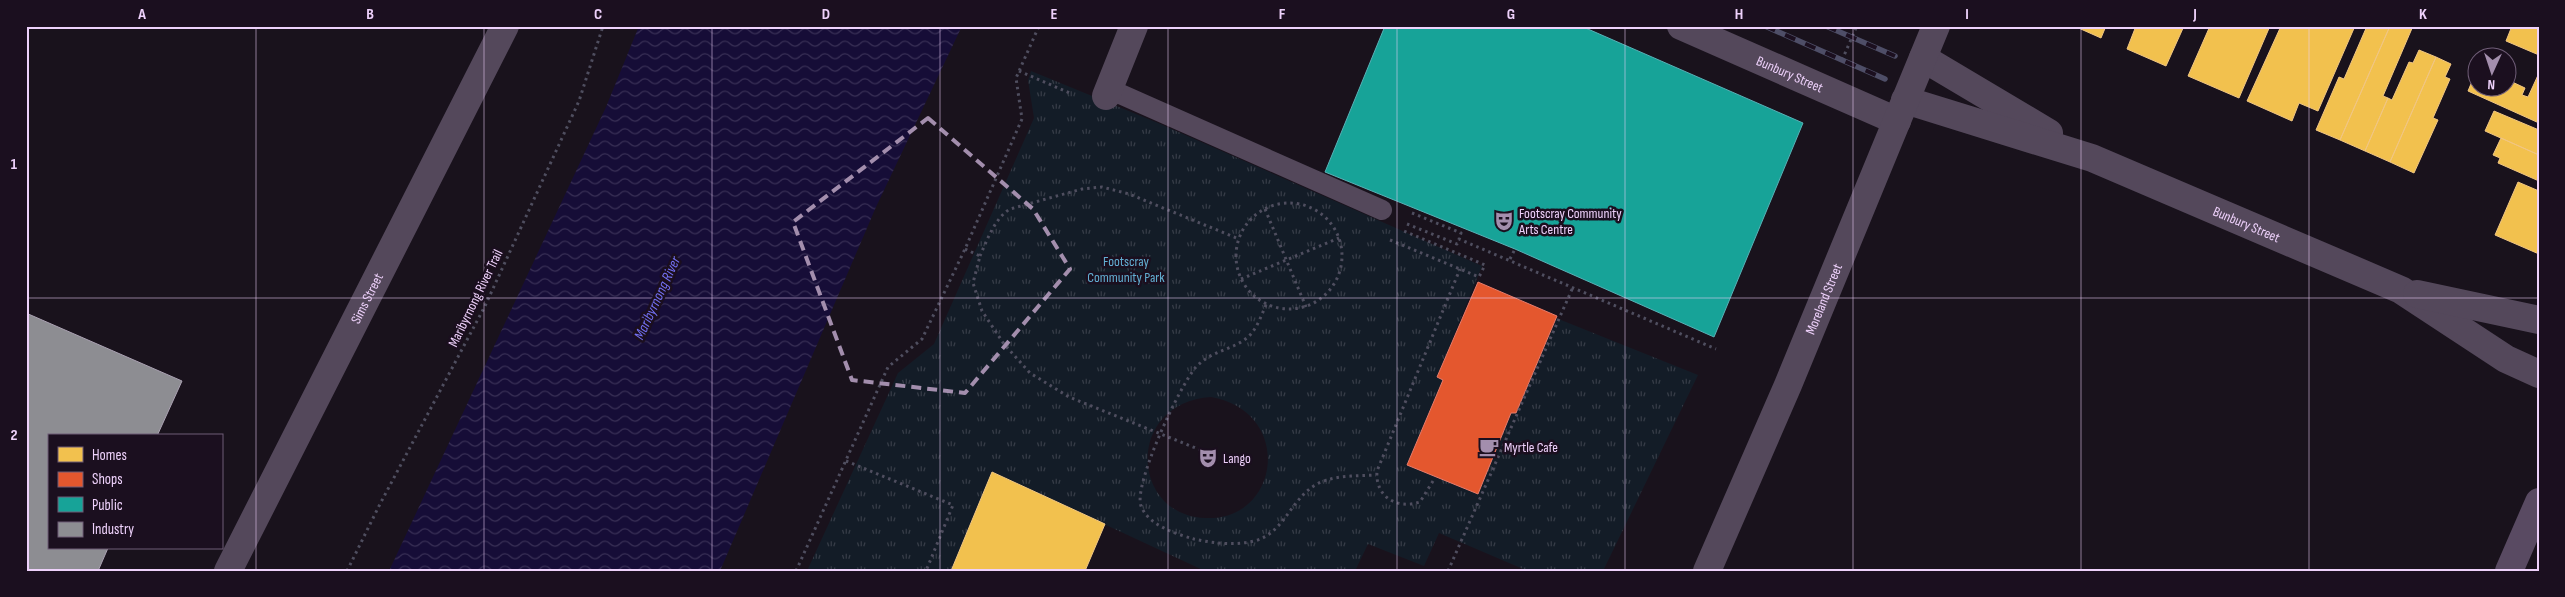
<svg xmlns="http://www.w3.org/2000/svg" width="2565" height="597" font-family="'Sofia Sans Condensed',sans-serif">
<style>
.park{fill:url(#park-tufts);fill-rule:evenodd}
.water{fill:url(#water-waves)}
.homes{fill:#f2c14e;stroke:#f1c682}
.shops{fill:#e4572e;stroke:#e77c6c}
.public{fill:#17a398;stroke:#58b1b6}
.industry{fill:#8d8d92;stroke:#aaa1b2}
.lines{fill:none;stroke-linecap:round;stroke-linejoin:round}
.path{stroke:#4f4e5f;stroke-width:3;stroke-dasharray:2.5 4;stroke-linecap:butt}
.service{stroke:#54485b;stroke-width:20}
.minor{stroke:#54485b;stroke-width:28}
.tertiary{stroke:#54485b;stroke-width:28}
.secondary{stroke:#594a62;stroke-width:28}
.rail-casing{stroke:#4e4e67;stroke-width:5.5}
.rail{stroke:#1b0f1f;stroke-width:4;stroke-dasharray:11;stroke-linecap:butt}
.marked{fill:none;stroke:#a38ead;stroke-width:4;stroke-dasharray:10 6;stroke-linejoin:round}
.grid{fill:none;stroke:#eed1fb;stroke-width:1;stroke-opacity:0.55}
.labels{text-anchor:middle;stroke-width:5;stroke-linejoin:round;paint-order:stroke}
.street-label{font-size:14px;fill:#eed1fb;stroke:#1b0f1f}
.poi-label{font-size:14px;fill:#eed1fb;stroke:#1b0f1f;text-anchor:start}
.park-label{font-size:14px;fill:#63b0d4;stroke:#1b0f1f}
.water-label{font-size:15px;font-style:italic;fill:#7370f3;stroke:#1b0f1f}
.neatline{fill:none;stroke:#eed1fb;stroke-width:2}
.grid-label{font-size:16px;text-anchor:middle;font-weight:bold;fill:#eed1fb}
</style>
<defs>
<pattern id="park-tufts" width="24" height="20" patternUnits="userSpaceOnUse" patternTransform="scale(1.25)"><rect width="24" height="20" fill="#131c27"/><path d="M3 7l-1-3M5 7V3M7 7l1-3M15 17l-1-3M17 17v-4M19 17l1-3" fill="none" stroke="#363c47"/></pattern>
<pattern id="water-waves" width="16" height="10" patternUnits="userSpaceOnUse" patternTransform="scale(1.25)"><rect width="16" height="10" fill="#160d37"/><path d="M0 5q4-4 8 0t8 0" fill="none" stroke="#382f55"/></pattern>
</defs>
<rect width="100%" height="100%" fill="#19121c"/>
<path class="park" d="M 1031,71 L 1158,123 L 1482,266 L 1437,377 L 1443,380 L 1407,465 L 1478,493 L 1511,413 L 1516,413 L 1556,318 L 1698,375 L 1603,571 L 1528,571 L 1439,533 L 1424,566 L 1368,544 L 1355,571 L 1205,571 L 992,472 L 951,571 L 807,571 L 898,373 L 934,344 L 1034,118 L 1028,80 ZM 1211,397 C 1295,412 1280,522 1205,518 C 1130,515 1125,403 1211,397 Z"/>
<path class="water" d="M 639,26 L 962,26 L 876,207 L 720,571 L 389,571 L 606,107 Z"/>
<path class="homes" d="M 2074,26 L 2106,26 L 2101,38 Z
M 2136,26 L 2184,26 L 2166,66 L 2127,49 Z
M 2210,26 L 2270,26 L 2239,98 L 2188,76 Z
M 2281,26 L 2355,26 L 2318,111 L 2299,103 L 2292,121 L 2247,101 Z
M 2367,26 L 2390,26 L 2340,140 L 2316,130 L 2339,77 L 2344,79 Z
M 2390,26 L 2413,26 L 2383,96 L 2388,98 L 2365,151 L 2340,140 Z
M 2512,26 L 2539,26 L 2539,55 L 2506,41 Z
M 2419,50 L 2436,57 L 2390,162 L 2365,151 L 2388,98 L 2392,100 L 2409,62 L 2413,63 Z
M 2436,57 L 2451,64 L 2445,77 L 2450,79 L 2433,118 L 2438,120 L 2414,173 L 2390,162 Z
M 2476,72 L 2478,88 L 2508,88 L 2508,80 L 2525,88 L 2522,95 L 2528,97 L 2539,73 L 2539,123 L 2468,91 Z
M 2494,111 L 2539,130 L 2539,155 L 2485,131 Z
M 2501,138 L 2539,155 L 2539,181 L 2498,163 L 2500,158 L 2493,155 Z
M 2518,182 L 2539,191 L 2539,254 L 2495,235 Z
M 992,472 L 1105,524 L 1085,571 L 951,571 Z"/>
<path class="shops" d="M 1478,282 L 1557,316 L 1516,413 L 1511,413 L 1478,494 L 1407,465 L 1443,380 L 1437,377 Z"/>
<path class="public" d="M 1385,26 L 1581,26 L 1803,123 L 1714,337 L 1515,249 L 1325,172 Z"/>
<path class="industry" d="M 26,313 L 182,381 L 157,436 L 49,436 L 49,548 L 108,548 L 98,571 L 26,571 Z"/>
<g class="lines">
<path class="path" d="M 1842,60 L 1857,26
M 1019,71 L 1072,94
M1236 256a53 53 0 1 1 106 0a53 53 0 1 1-106 0Z
M 1265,209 L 1306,307
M 1412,213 L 1461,233 L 1459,239
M 1407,224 L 1457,244 L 1459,239 L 1716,349
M 1390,240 L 1479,277 L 1485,265 L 1404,231
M 965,249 L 980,256 L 973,283 L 982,311 L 1004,344 L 1030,373 L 1069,397 L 1208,453
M 980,256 C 987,240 995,218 1010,209 L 1082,189 L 1102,187 L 1129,194 L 1239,239
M 1510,259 L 1515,249
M 1241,279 L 1339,238
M 1266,305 C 1261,316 1257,329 1248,337 C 1233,350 1212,350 1196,367 C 1180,385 1133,485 1141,506 C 1148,525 1176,534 1194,539 C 1213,543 1234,546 1254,541 C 1284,534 1290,499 1317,484 C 1334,475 1357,476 1376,475
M 846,461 L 953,505 L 926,571
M 1433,481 L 1420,502 C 1396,510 1375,496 1377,471 L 1460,269
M 347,571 L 380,504 L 485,306 L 579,101 L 603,26
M 796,571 L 888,367 L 922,339 L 965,249 L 1022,119 L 1016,78 L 1039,26
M 1448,571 L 1573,287"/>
<path class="service" d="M 1109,89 L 1382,210"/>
<g class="minor">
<path id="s1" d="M 1681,26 L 1897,121"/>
<path d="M 1923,58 L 2049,133"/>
<path d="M 1106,96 L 1134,26"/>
<path id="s2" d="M 1905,100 L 2092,158 L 2401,290 L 2506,359 L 2539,374"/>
<path d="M 2417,294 L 2539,320"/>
<path id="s3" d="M 1707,571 L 1788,385 L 1936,26"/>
</g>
<path class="tertiary" id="s4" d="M 228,571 L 505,26"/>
<path class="secondary" d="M 2509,571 L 2539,502"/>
<defs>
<path id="rail" d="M 1765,26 L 1885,79
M 1826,26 L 1895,56"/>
</defs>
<use href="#rail" class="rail-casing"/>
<use href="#rail" class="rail"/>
</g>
<path class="marked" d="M 928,118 L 1033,209 L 1070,269 L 965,393 L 852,380 L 793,222 Z"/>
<path class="grid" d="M 256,26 L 256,571M 484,26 L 484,571M 712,26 L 712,571M 940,26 L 940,571M 1168,26 L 1168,571M 1397,26 L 1397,571M 1625,26 L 1625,571M 1853,26 L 1853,571M 2081,26 L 2081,571M 2309,26 L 2309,571M 26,298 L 2539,298"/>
<defs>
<symbol id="theatre-bare" viewBox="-9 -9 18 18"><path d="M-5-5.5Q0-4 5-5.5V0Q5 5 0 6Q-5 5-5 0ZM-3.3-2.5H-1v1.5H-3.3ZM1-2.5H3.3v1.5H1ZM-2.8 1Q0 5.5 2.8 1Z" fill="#a38ead" stroke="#1b0f1f" stroke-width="2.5" paint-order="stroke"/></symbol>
<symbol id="cafe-bare" viewBox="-9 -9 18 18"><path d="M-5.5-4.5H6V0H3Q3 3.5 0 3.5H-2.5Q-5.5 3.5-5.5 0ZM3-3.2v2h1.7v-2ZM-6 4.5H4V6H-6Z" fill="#a38ead" stroke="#1b0f1f" stroke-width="2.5" paint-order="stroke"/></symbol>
</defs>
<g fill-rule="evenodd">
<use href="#theatre-bare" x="1490" y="207" width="28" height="28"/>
<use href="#cafe-bare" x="1475" y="433" width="28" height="28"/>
<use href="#theatre-bare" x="1194" y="444" width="28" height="28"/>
</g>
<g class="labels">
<g class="street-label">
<text dy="5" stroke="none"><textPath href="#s1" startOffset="119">Bunbury Street</textPath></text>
<text dy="5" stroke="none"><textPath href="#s2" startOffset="364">Bunbury Street</textPath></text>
<text dy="5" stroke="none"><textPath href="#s4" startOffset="306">Sims Street</textPath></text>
<text transform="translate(475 298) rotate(-64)" y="5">Maribyrnong River Trail</text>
<text dy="5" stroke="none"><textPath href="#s3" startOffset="296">Moreland Street</textPath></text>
</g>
<g class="poi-label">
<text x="1519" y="218">Footscray Community<tspan x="1519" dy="16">Arts Centre</tspan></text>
<text x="1504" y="452">Myrtle Cafe</text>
<text x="1223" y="463">Lango</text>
</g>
<g class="park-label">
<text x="1126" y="266">Footscray<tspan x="1126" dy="16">Community Park</tspan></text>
</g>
<g class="water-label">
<text transform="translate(657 298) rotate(-65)" y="5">Maribyrnong River</text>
</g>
</g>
<rect width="2565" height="597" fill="none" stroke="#1b0f1f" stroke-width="55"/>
<rect x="48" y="434" width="175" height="115" fill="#1b0f1f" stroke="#6f5d77"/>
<rect x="58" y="447" width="25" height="15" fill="#f2c14e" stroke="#6f5d77"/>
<text x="92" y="460" font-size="15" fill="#eed1fb">Homes</text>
<rect x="58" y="472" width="25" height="15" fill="#e4572e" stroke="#6f5d77"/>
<text x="92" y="484" font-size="15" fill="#eed1fb">Shops</text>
<rect x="58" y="497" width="25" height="15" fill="#17a398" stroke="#6f5d77"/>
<text x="92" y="510" font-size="15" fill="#eed1fb">Public</text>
<rect x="58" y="522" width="25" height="15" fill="#8d8d92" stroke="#6f5d77"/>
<text x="92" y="534" font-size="15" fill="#eed1fb">Industry</text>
<g transform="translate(2492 72) rotate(183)"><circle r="24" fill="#1b0f1f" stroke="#6f5d77"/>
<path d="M0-4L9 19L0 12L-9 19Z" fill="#a38ead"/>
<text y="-8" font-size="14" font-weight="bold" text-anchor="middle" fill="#eed1fb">N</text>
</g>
<rect x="28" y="28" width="2510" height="542" class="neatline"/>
<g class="grid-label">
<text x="142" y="19">A</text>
<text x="370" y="19">B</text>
<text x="598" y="19">C</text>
<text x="826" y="19">D</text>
<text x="1054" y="19">E</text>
<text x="1282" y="19">F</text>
<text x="1511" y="19">G</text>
<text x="1739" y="19">H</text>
<text x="1967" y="19">I</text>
<text x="2195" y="19">J</text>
<text x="2423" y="19">K</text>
<text x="14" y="169">1</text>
<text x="14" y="440">2</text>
</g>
</svg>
